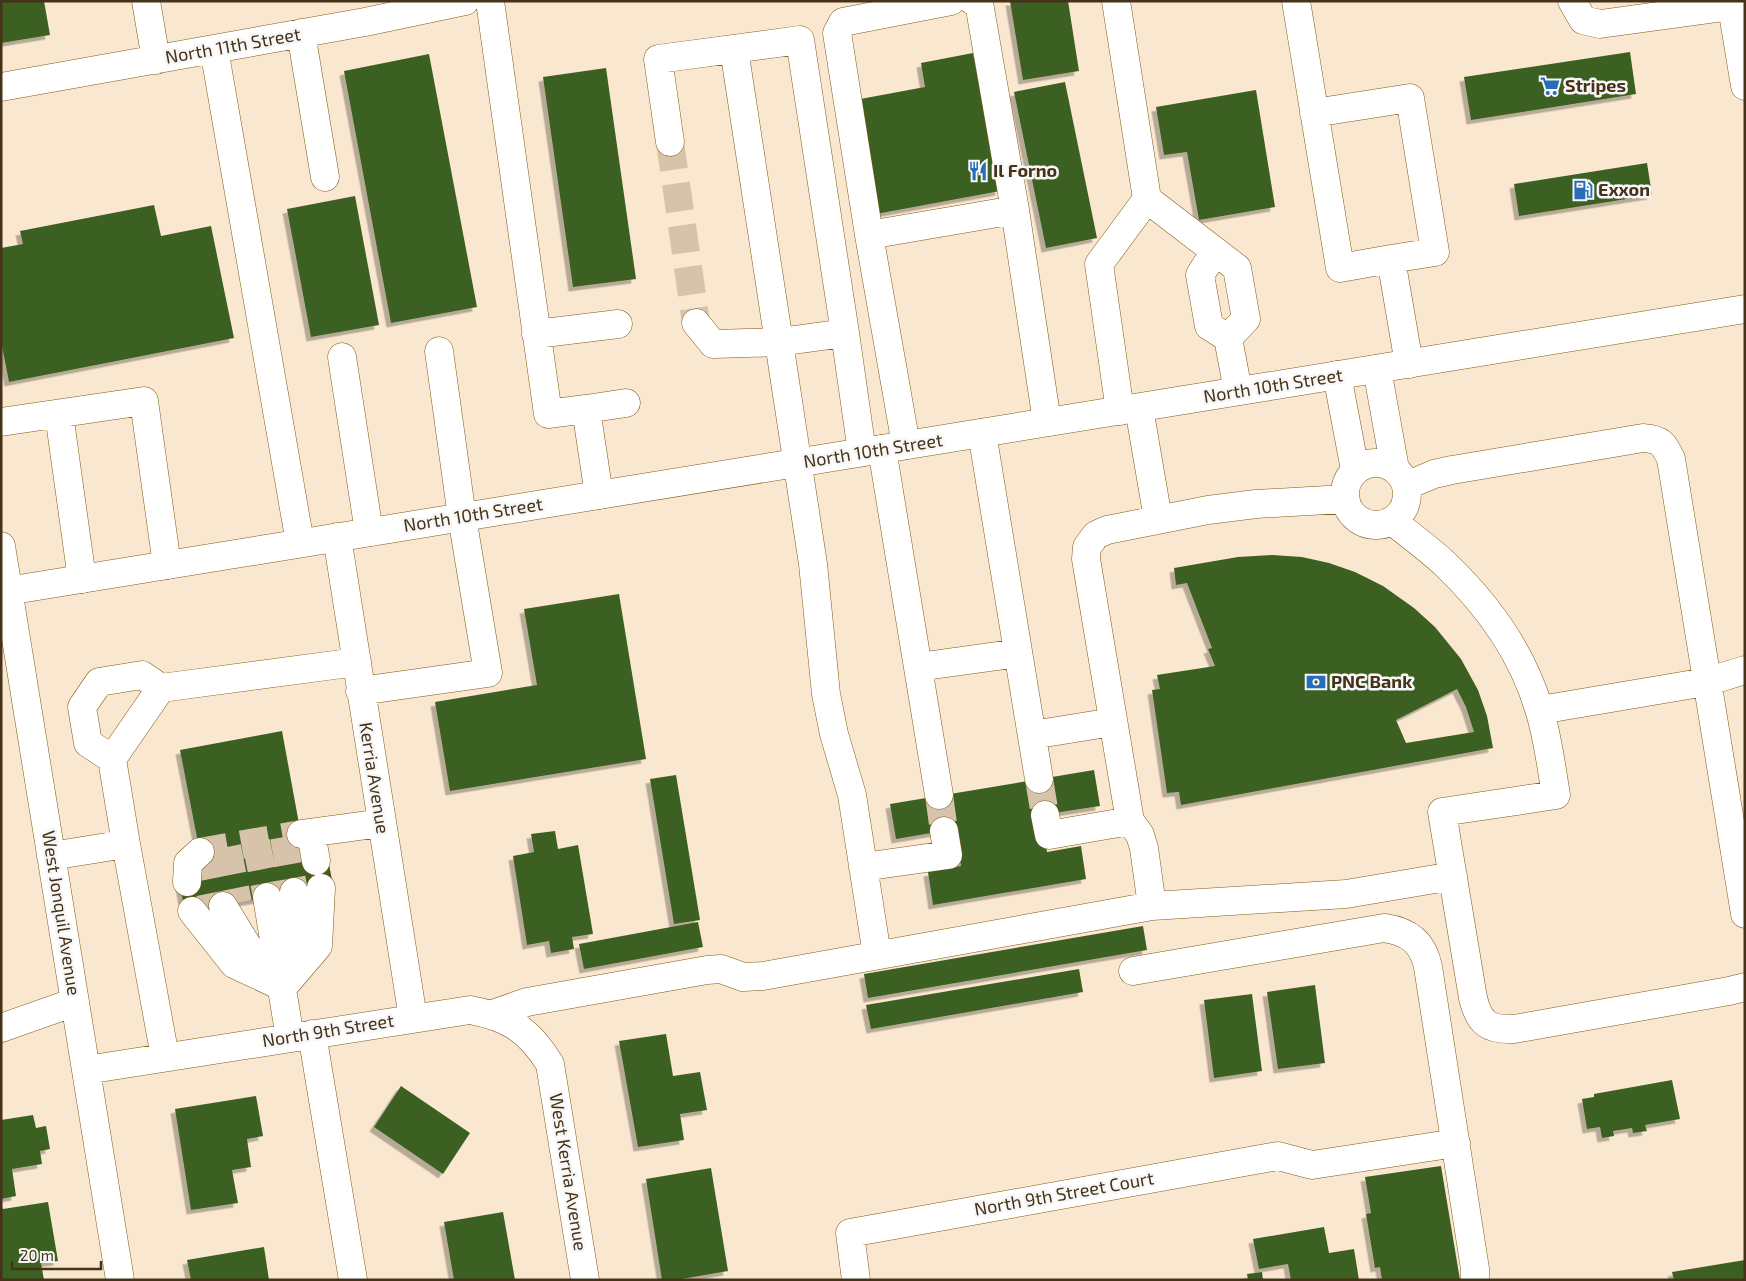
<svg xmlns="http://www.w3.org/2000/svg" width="1746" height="1281" font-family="'Exo 2',sans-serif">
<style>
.building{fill:#3b6021;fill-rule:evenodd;filter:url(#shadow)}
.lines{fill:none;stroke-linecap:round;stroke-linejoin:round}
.minor-tunnel{stroke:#d6c3aa;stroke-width:28;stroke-dasharray:28 14;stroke-linecap:butt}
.minor-casing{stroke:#825917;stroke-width:29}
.major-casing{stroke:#825917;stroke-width:29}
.minor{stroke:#fff;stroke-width:28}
.major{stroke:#fff;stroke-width:28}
.labels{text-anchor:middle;stroke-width:5;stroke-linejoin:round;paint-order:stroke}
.street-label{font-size:18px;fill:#453218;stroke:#f7f7f7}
.poi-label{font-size:18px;font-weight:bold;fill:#453218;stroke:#f7f7f7;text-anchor:start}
</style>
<defs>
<filter id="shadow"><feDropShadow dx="-4.5" dy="4.5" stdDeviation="0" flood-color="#0004"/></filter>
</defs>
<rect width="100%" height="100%" fill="#fae7cf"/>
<path class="building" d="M 1,1 L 44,1 L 50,35 L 1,43 Z
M 1010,1 L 1068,1 L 1079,71 L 1023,80 Z
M 1630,52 L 1636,94 L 1471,120 L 1464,77 Z
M 973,53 L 1000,191 L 876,214 L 855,100 L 925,87 L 921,63 Z
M 429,54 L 477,307 L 391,323 L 344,71 Z
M 606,68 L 636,279 L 573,287 L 543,77 Z
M 1065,82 L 1097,238 L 1046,248 L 1014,92 Z
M 1256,90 L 1275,207 L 1199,220 L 1187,152 L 1164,155 L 1156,107 Z
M 1647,163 L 1652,195 L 1519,216 L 1514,184 Z
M 355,196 L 379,325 L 311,337 L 287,209 Z
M 154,205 L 161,236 L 211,226 L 234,338 L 9,382 L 1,341 L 1,248 L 23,244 L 20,231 Z
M 1272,555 L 1302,557 L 1329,563 L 1355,572 L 1383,586 L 1414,608 L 1435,627 L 1461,659 L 1478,690 L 1487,716 L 1493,748 L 1181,805 L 1179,792 L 1167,793 L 1152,690 L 1160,689 L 1157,675 L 1215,666 L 1208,649 L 1212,648 L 1187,583 L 1176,585 L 1174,568 L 1238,557 ZM 1457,689 L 1466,707 L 1474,732 L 1406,743 L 1396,720 Z
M 619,594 L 646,759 L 450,791 L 435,702 L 537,685 L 524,609 Z
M 282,731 L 306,862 L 328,859 L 333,885 L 185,913 L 180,884 L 205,879 L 180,750 Z
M 1094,770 L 1100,806 L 1041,815 L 1047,852 L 1081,846 L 1086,879 L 933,905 L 928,872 L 961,866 L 955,829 L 896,839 L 890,804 Z
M 676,775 L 700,920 L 674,924 L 650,779 Z
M 555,831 L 558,849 L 578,845 L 593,934 L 572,937 L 574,949 L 551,953 L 549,941 L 527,945 L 513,856 L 534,852 L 531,834 Z
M 698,922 L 703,947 L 584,969 L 579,944 Z
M 1143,926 L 1147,950 L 868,998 L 864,974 Z
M 1079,969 L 1083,992 L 871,1029 L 866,1005 Z
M 1315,985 L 1325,1063 L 1278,1069 L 1267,992 Z
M 1252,994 L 1262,1071 L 1214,1078 L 1204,1000 Z
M 666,1034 L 673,1076 L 700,1072 L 707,1110 L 680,1114 L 684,1140 L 638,1147 L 619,1041 Z
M 1672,1080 L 1680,1119 L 1645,1125 L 1647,1131 L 1633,1133 L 1632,1128 L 1613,1131 L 1614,1136 L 1602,1138 L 1600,1127 L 1587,1129 L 1582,1099 L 1594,1097 L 1594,1094 Z
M 401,1086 L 470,1133 L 443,1174 L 374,1127 Z
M 256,1096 L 263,1136 L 247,1139 L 251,1167 L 232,1170 L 238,1203 L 191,1210 L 175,1109 Z
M 33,1115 L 36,1128 L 46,1126 L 50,1149 L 40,1151 L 42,1164 L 12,1169 L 16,1196 L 1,1199 L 1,1120 Z
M 1441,1166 L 1460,1280 L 1382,1280 L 1380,1267 L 1375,1268 L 1366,1214 L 1371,1213 L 1365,1177 Z
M 711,1168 L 728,1271 L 676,1280 L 662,1280 L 646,1179 Z
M 48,1202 L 58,1261 L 41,1263 L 44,1280 L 1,1280 L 1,1205 L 3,1209 Z
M 503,1212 L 515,1280 L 454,1280 L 444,1222 Z
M 1324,1227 L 1329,1253 L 1354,1249 L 1359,1280 L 1291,1280 L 1288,1264 L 1259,1269 L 1253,1239 Z
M 264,1247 L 269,1280 L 191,1280 L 187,1260 Z
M 1745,1260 L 1745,1280 L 1674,1280 L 1672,1272 Z
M 1262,1272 L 1263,1280 L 1248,1280 L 1247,1274 Z"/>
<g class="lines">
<path class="minor-tunnel" d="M 670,142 L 696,323
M 1039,779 L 1045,815
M 939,795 L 944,831
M 284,837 L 294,892
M 256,842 L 267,897
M 227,847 L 238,903
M 200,852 L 301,834
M 202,852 L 213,907"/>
<defs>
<path id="minor" d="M 146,1 L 156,60
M 490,1 L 548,414 L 586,409
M 973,1 L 979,3 L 1015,210 L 1047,422
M 1116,1 L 1147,199 L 1237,268 L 1246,319 L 1228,338
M 1296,1 L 1340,268 L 1391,259 L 1409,364
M 1572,1 L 1583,20 L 1600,24 L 1732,6
M 301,33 L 325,177
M 214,49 L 300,543
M 734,49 L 813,564 L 826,694 L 834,734 L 852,795 L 877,955
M 1,87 L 365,22 L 465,1
M 1314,113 L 1410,98 L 1435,252 L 1391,259
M 670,142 L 658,59 L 800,40 L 845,333 L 862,452
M 869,235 L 1015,210
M 1215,251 L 1200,275 L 1209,326 L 1228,338 L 1238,391
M 696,323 L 713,344 L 779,342 L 845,333
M 536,334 L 618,324
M 342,357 L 369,532
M 1377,369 L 1395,469
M 1337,375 L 1355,470
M 1139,408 L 1158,519
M 1120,411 L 1099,264 L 1147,199
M 59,414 L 82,579
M 1,422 L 144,401 L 167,565
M 982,433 L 1039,779
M 906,445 L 869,235 L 837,33 L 843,22 L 951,1
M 882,449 L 939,795
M1345 494a31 31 0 1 1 62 0a31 31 0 1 1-62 0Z
M 1406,486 L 1434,474 L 1452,470 L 1643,438 C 1661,439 1664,444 1671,459 L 1745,914
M 599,495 L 586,409 L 626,403
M 1392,521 C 1410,535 1429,549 1445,564 C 1488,605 1522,652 1539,709 C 1548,737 1551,766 1556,795 L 1442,812 L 1473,998 C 1479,1023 1488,1030 1514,1029 L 1729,991 L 1745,987
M 337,537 L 413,1018
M 1,546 L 120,1280
M 918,667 L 1018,653
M 360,691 L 488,673 L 462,517 L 439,351
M 1540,710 L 1706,682 L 1745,670
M 1032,735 L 1113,722
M 112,759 L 88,743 L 82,707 L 99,682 L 142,675 L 161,688
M 1045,815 L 1049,835 L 1130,821
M 311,833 L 316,861
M 301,834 L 382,823
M 126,844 L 165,1057
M 51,856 L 126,844 L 112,759 L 161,688 L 357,662
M 863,867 L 948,855 L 944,831
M 187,882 L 188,863 L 200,852
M 267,897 L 290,1038
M 223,906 L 248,947 L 275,978
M 1152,906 L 1144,848 L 1140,835 L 1130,821 L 1086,559 L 1087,547 L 1096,535 L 1107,530 L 1208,510 L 1256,504 L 1345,499
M 192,911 L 234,964 L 283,987
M 286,970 L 293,942 L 294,892
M 1133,971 L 1384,928 C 1408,931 1423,942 1428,967 L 1475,1269 L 1475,1280
M 283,987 L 318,946 L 321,888
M 493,1014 L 527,1002 L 707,970 L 721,969 L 743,977 L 763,976 L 1152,906 L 1346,894 L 1453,876
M 1,1028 L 75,1002
M 312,1034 L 353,1280
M 86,1070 L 470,1010 C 509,1017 529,1030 550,1064 L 585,1280
M 856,1280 L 850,1233 L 1278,1156 L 1312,1165 L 1456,1143"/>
<path id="major" d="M 1731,1 L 1745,86
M 1,592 L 1745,309"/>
</defs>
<use href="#minor" class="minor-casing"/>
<use href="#major" class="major-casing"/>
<use href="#minor" class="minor"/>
<use href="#major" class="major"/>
</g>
<defs>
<symbol id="supermarket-bare" viewBox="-9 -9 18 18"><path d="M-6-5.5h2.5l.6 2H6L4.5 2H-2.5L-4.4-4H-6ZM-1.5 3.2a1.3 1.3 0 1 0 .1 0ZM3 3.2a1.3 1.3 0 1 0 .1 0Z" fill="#276dbd" stroke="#f7f7f7" stroke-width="2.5" paint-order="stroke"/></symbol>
<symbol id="restaurant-bare" viewBox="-9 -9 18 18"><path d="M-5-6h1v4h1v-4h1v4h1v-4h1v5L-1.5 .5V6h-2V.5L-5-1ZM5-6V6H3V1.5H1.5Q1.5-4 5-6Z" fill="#276dbd" stroke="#f7f7f7" stroke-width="2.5" paint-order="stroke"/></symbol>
<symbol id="fuel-bare" viewBox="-9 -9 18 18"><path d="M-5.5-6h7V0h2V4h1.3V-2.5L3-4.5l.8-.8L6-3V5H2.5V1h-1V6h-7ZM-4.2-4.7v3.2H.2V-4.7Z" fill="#276dbd" stroke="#f7f7f7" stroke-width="2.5" paint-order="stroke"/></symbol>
<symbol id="bank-bare" viewBox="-9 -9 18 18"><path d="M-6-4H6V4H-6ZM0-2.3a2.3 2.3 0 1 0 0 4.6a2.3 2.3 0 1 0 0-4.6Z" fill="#276dbd" stroke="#f7f7f7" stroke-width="2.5" paint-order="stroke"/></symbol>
</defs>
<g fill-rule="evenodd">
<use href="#supermarket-bare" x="1536" y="72" width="28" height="28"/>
<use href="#restaurant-bare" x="964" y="157" width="28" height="28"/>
<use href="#fuel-bare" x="1569" y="176" width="28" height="28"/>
<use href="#bank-bare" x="1302" y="668" width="28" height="28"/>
</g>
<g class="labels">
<g class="street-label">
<text transform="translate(233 46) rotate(-10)" y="6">North 11th Street</text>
<text transform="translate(1273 386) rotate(-9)" y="6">North 10th Street</text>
<text transform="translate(873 451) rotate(-9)" y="6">North 10th Street</text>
<text transform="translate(473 515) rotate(-9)" y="6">North 10th Street</text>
<text transform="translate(374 778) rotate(81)" y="6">Kerria Avenue</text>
<text transform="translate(61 913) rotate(81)" y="6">West Jonquil Avenue</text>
<text transform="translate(328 1031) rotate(-9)" y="6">North 9th Street</text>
<text transform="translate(568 1172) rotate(81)" y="6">West Kerria Avenue</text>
<text transform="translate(1064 1194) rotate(-10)" y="6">North 9th Street Court</text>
</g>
<g class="poi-label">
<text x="1565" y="92">Stripes</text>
<text x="993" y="177">Il Forno</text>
<text x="1598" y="196">Exxon</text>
<text x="1331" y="688">PNC Bank</text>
</g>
</g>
<rect width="1746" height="1281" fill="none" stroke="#453218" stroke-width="5"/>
<path d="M12 1261v8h89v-8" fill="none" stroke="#453218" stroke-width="2.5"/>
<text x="20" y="1261" font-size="15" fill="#453218" stroke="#f7f7f7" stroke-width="4" paint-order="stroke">20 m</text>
</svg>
